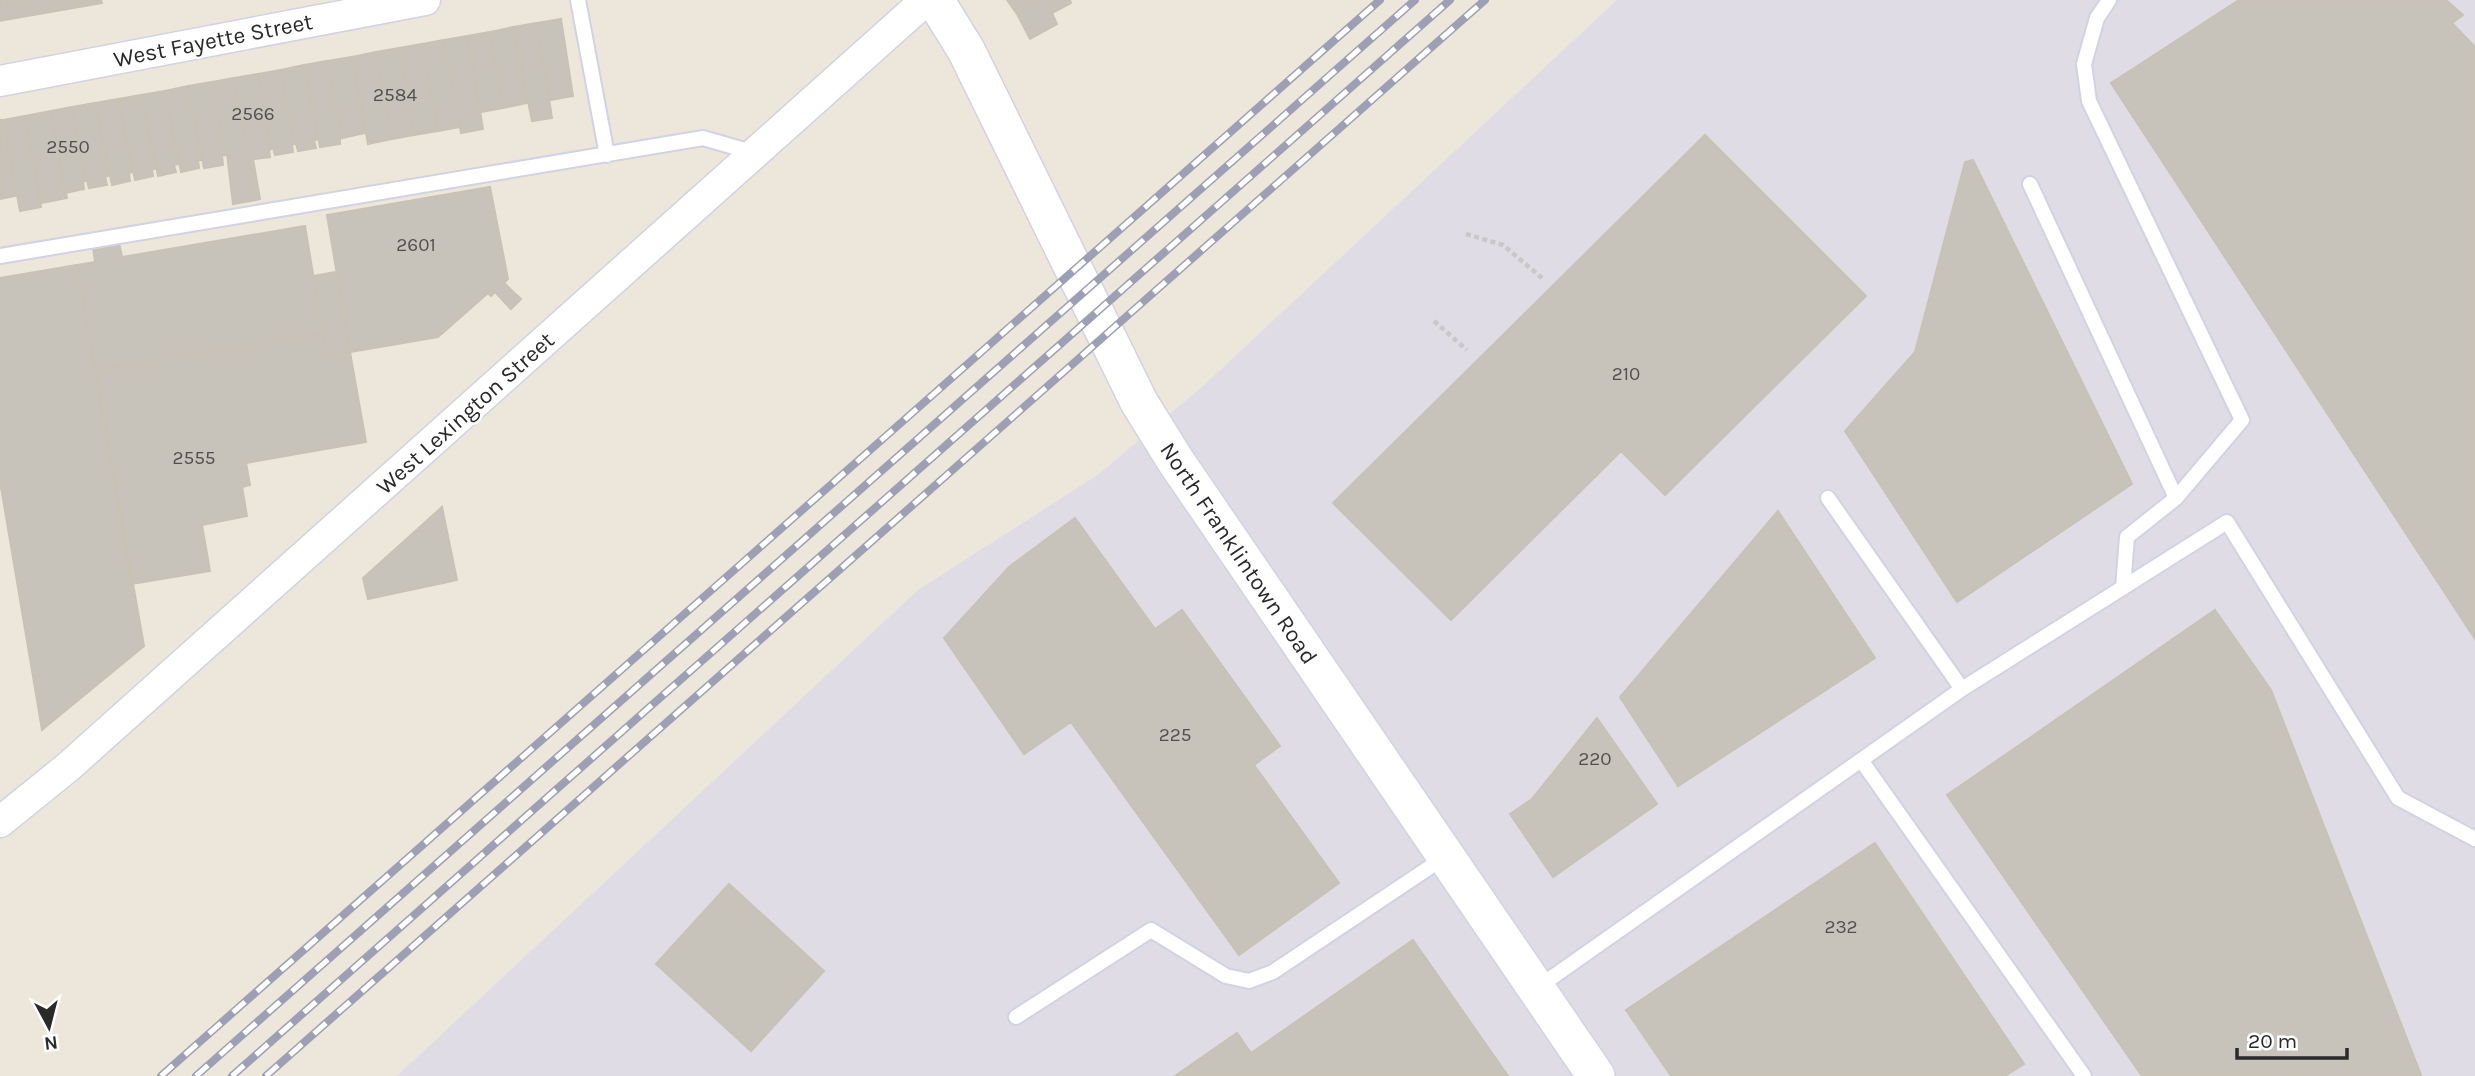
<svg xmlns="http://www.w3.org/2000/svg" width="2475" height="1076" font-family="Karla,sans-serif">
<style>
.industrial{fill:#dfdce5}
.building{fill:#c8c3ba;stroke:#c8c2b4;stroke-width:2}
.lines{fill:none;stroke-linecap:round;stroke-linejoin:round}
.service-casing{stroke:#d0d3e3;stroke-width:18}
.minor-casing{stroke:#d0d3e3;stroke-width:33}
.tertiary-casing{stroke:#d0d3e3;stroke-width:40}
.path{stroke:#c8c8c8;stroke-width:4.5;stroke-dasharray:5 3.5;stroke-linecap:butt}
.service{stroke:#fff;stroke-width:14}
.minor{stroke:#fff;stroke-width:30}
.tertiary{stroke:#fff;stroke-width:37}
.rail-casing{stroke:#9da0b5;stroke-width:8}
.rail{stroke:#fff;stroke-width:5;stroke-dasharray:16;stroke-linecap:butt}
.labels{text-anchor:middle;stroke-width:5;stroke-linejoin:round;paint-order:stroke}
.number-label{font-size:19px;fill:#52504e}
.street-label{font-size:23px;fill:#2a2a2a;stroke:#fff}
</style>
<rect width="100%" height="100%" fill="#ede6db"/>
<path class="industrial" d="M 1617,0 L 2475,0 L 2475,1076 L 397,1076 L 918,590 L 1099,474 L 1202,387 Z"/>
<path class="building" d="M 0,0 L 6,0 L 10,19 L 0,21 Z
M 6,0 L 30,0 L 33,15 L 10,19 Z
M 30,0 L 54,0 L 56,11 L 33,15 Z
M 54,0 L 78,0 L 79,7 L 56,11 Z
M 78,0 L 101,0 L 102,3 L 79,7 Z
M 1007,0 L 1032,0 L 1017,14 Z
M 1032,0 L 1070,0 L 1071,3 L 1052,13 L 1057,24 L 1030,39 L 1017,14 Z
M 2239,0 L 2446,0 L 2463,15 L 2452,23 L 2475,47 L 2475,639 L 2111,83 Z
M 561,19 L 573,96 L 550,100 L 537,23 Z
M 537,23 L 552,118 L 532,121 L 513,27 Z
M 513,27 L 527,103 L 503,108 L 490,32 Z
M 490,32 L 503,108 L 481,112 L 467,36 Z
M 467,36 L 483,129 L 461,133 L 444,40 Z
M 444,40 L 460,127 L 438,131 L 422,44 Z
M 422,44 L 438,131 L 414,135 L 399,48 Z
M 399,48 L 414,135 L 392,139 L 376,52 Z
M 376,52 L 392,139 L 368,144 L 352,57 Z
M 352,57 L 365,133 L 342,138 L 327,61 Z
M 327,61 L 342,138 L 340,138 L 340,144 L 320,147 L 304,65 Z
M 304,65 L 318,139 L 314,141 L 316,148 L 298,151 L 296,144 L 294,144 L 281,70 Z
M 281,70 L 294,144 L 292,145 L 293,152 L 275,155 L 273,148 L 271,149 L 258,74 Z
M 258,74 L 271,149 L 269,149 L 270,157 L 253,159 L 260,199 L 256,200 L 234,78 Z
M 234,78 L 256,200 L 233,204 L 227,154 L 225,155 L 212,82 Z
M 212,82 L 225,155 L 222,156 L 223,165 L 204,168 L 188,86 Z
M 188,86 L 202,159 L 198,160 L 199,168 L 181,172 L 165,91 Z
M 165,91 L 178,164 L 174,165 L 176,172 L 158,176 L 141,95 Z
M 141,95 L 155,169 L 152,169 L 153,176 L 135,180 L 118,99 Z
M 118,99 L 132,172 L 129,173 L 130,181 L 112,185 L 95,103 Z
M 95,103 L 108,176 L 105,177 L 107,185 L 89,188 L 87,181 L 85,181 L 72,107 Z
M 72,107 L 85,181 L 83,181 L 84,189 L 65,193 L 51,111 Z
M 51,111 L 67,198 L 41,203 L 25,116 Z
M 25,116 L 41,207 L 20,211 L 3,120 Z
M 0,120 L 3,120 L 16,192 L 15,196 L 0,199 Z
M 1705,135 L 1866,296 L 1665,495 L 1621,451 L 1451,620 L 1333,503 Z
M 1973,160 L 2132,484 L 1957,602 L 1845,431 L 1915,352 L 1965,162 Z
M 490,187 L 508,279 L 504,283 L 521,299 L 511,309 L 495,292 L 491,296 L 488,293 L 438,337 L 350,352 L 327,215 Z
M 305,226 L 323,334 L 95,370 L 77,265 L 95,262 L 93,247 L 119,243 L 122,257 Z
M 77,265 L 144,646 L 42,730 L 1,487 L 0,489 L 0,278 Z
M 336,272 L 350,352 L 327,357 L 313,276 Z
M 323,334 L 327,357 L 350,352 L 366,442 L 246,463 L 250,485 L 242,487 L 247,516 L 202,525 L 210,571 L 131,584 L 95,370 Z
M 442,507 L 457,580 L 368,599 L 363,578 Z
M 1778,511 L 1875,658 L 1678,786 L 1620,697 Z
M 1075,518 L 1155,629 L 1182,610 L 1280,746 L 1254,765 L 1339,883 L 1239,955 L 1071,722 L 1024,754 L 944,638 L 1009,567 Z
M 2215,610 L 2271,690 L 2421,1075 L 2142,1076 L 1947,795 Z
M 1597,718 L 1657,804 L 1553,877 L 1510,814 L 1532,799 Z
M 1875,843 L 2024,1064 L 2005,1076 L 1671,1076 L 1626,1010 Z
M 729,884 L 824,971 L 751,1051 L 656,964 Z
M 1413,940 L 1508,1076 L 1175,1076 L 1237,1033 L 1251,1053 Z"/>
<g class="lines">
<defs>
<path id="service" d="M 578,0 L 607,155
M 2109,0 L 2097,18 L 2084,64 L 2089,101 L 2242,420 L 2176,498
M 2030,184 L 2176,498 L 2127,537 L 2123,588
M 0,256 L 703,138 L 755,153
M 1828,498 L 1962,689
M 1861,760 L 2084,1076
M 1537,988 L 1962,689 L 2227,522 L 2398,798 L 2475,839
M 1016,1017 L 1151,930 L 1226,976 L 1249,981 L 1273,972 L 1445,857"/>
<path id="minor" d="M 0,81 L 425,0
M 0,822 L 68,767 L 926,0"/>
<path id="tertiary" d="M 935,0 L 966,50 L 1139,402 L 1175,460 L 1596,1076"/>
</defs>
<use href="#service" class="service-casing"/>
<use href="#minor" class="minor-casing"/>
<use href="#tertiary" class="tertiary-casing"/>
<path class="path" d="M 1466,234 L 1503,245 L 1542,278
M 1434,321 L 1467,350"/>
<use href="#service" class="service"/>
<use href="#minor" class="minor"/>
<use href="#tertiary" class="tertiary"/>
<defs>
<path id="rail" d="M 161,1076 L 1380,0
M 196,1076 L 1415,0
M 232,1076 L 1450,0
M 266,1076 L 1485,0"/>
</defs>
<use href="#rail" class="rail-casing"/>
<use href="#rail" class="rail"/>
</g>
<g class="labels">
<g class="number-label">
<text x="395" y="101">2584</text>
<text x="253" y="120">2566</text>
<text x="68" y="153">2550</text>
<text x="416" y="251">2601</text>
<text x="1626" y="380">210</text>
<text x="194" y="464">2555</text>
<text x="1175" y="741">225</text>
<text x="1595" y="765">220</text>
<text x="1841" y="933">232</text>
</g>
<g class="street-label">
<text transform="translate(213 40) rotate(-11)" y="8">West Fayette Street</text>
<text transform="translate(465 413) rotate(-42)" y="8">West Lexington Street</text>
<text transform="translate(1239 553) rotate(56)" y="8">North Franklintown Road</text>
</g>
</g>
<g transform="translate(49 1027) rotate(173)" stroke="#ffffff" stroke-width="5" paint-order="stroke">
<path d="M0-5L12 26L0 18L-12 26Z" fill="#2a2a2a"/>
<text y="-10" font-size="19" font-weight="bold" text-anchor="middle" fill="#2a2a2a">N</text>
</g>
<path d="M2237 1048v10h110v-10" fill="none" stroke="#2a2a2a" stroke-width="3.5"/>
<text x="2248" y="1048" font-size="21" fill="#2a2a2a" stroke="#ffffff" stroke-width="5" paint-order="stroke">20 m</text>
</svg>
